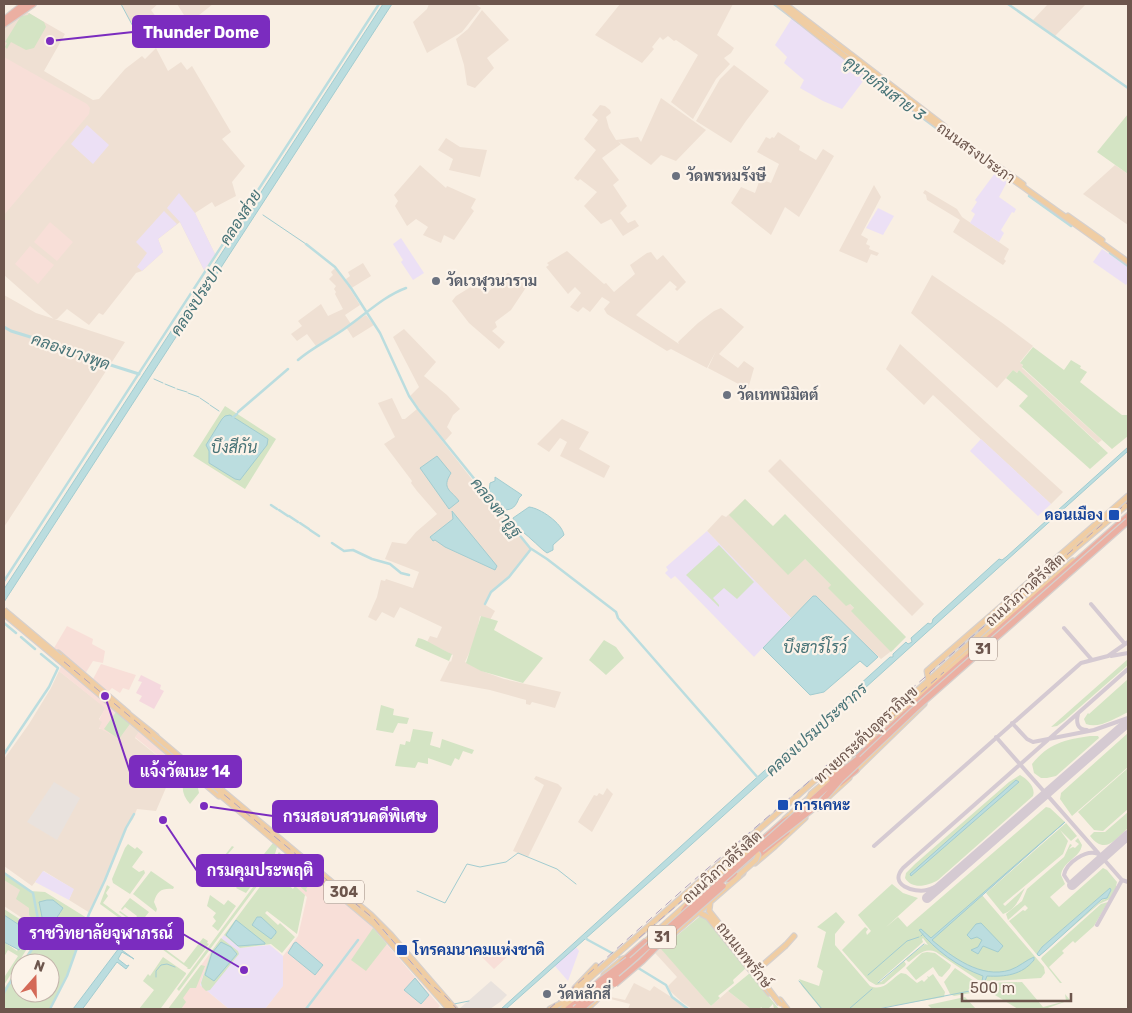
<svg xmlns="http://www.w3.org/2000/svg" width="1132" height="1013" font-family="Rubik,Sarabun,sans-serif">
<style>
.residential{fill:#efe0d3}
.commercial{fill:#f8dfd8}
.industrial{fill:#e9e2dd}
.education{fill:#ece0f5}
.medical{fill:#f5d8de}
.green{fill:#d4e4c4;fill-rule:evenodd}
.water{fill:#bbdddf;stroke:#a2ccd0}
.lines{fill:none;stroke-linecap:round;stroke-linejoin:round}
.stream{stroke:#a2ccd0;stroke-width:1}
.canal{stroke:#bbdddf;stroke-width:2.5}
.river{stroke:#bbdddf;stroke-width:3}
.taxiway{stroke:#d5cad2;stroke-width:4}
.runway{stroke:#d5cad2;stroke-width:10}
.major-casing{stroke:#d6d0cd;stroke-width:7}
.highway-casing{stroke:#d6d0cd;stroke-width:8}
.major{stroke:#f0cda3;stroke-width:4.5}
.highway{stroke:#ebafa2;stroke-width:5.5}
.rail{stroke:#b1a4c0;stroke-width:1;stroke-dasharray:8 5;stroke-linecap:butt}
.major-bridge-casing{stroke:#d6d0cd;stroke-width:7;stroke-linecap:butt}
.highway-bridge-casing{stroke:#d6d0cd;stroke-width:8;stroke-linecap:butt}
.major-bridge{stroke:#f0cda3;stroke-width:4.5}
.highway-bridge{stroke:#ebafa2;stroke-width:5.5}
.worship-dot{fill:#6b7280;stroke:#fcf3e9;stroke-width:2}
.transit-dot{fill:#1a4fb4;stroke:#fcf3e9;stroke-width:2}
.labels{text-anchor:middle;stroke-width:4.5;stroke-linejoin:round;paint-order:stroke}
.shield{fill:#fcf3e9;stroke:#98857c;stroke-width:1}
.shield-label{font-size:14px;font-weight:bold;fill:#6d564d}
.street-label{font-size:15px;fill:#6d564d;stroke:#fcf3e9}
.worship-label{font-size:15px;font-weight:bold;fill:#5b616d;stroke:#fcf3e9;text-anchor:start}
.transit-label{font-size:15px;font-weight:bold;fill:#164399;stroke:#fcf3e9;text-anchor:start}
.water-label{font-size:16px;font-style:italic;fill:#477377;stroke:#fcf3e9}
.leader{fill:none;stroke:#7b2cbf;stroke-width:2}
.callout-dot{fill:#7b2cbf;stroke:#fcf3e9;stroke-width:2}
.callout{fill:#7b2cbf;stroke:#7b2cbf;stroke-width:2}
.callout-label{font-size:16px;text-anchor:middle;font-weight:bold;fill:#fff}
</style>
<rect width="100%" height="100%" fill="#f9efe3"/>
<path class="residential" d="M 122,4 L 158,4 L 151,10 L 160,22 L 139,33 L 127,16 Z
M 177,4 L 213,4 L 189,23 Z
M 429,4 L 475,4 L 481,8 L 462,32 L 427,53 L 413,22 L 427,9 Z
M 620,4 L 733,4 L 717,35 L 734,48 L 731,53 L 724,58 L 730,64 L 716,79 L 693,119 L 671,102 L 698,55 L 676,40 L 674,41 L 668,36 L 663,40 L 660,37 L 652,47 L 654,49 L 642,63 L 595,35 Z
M 1048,4 L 1086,4 L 1055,36 L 1033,20 Z
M 482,10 L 509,40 L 487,58 L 494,68 L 475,88 L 467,85 L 464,65 L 456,39 L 468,29 Z
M 27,12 L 65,34 L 44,71 L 93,100 L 99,99 L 125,69 L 142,56 L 145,59 L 156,48 L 168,71 L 181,62 L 187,70 L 192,66 L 231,132 L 222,139 L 245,166 L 232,182 L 236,196 L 215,207 L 212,202 L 195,213 L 215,254 L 204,270 L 180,222 L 158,239 L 163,252 L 142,271 L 136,273 L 103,315 L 99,313 L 89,325 L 67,309 L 57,319 L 54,319 L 4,275 L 4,28 Z
M 734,65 L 769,91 L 746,121 L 731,143 L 696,121 L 720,79 Z
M 661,98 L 706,130 L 676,161 L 661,155 L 651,165 L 618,141 L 621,144 L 602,158 L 619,180 L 613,185 L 627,206 L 620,213 L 628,223 L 635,220 L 639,226 L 623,236 L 611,219 L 601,224 L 584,206 L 597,192 L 580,179 L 578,181 L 574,178 L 596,150 L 584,139 L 598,120 L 592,115 L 600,105 L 605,106 L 610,110 L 611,113 L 606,117 L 609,128 L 616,140 L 638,137 L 641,142 Z
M 778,132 L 800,146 L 799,150 L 816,160 L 823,149 L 834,156 L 799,217 L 785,207 L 771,235 L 731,203 L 741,187 L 755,193 L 760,179 L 771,183 L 779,164 L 757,152 L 766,137 L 770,139 L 772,137 L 774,138 Z
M 446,138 L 460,147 L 487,150 L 480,177 L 449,170 L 453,159 L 438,150 Z
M 420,165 L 446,188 L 447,186 L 476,199 L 471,208 L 474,211 L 454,240 L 444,235 L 441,243 L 423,235 L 428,227 L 416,219 L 407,226 L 395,206 L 398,201 L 394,195 Z
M 1115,165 L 1128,174 L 1128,225 L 1083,194 Z
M 874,185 L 881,197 L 861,235 L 868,239 L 866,244 L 870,246 L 869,249 L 879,253 L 877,256 L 871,254 L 867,263 L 839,251 Z
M 925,190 L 957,209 L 962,217 L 1009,249 L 1004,259 L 1006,261 L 1003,265 L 953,232 L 960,220 L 927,200 L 926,195 L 923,193 Z
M 567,251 L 604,284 L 606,283 L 614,292 L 635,274 L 630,265 L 647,253 L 651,252 L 657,260 L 663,255 L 686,282 L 677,291 L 675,289 L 677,287 L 670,281 L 636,315 L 679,344 L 678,342 L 698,323 L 714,311 L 721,308 L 744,327 L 719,354 L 738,368 L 744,361 L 754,368 L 748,389 L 708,368 L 716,351 L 707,368 L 671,349 L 667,351 L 607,314 L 604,309 L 610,302 L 602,297 L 590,312 L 583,307 L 578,312 L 570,307 L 581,293 L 575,287 L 568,294 L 546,267 L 549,265 L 547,263 Z
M 363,263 L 371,276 L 350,289 L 360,305 L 345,315 L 351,324 L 366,315 L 374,325 L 353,338 L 346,327 L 316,346 L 307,334 L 297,341 L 291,334 L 302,326 L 298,321 L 321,304 L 328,316 L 343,309 L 335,294 L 336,292 L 334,289 L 336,286 L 329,279 L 333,275 L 331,272 L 335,268 L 348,286 L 346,279 L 350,276 L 348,272 Z
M 508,273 L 527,286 L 511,310 L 495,322 L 497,327 L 492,331 L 505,342 L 499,349 L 469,323 L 452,301 L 456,296 L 474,285 L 487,293 Z
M 932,275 L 1001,322 L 1033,346 L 1020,362 L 1023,366 L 1022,368 L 1102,440 L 1098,443 L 1019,370 L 1017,373 L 1013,370 L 997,388 L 911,313 Z
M 4,295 L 36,313 L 125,342 L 4,527 Z
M 404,329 L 436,362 L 424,376 L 447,395 L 460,409 L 453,415 L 447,427 L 452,433 L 444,442 L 410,396 L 419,387 L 393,337 Z
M 900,344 L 1063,492 L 1051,504 L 933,395 L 924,405 L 886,369 Z
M 392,398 L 402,419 L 405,419 L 417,409 L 478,487 L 531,549 L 507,579 L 491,591 L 484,604 L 495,611 L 490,620 L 480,616 L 475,640 L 465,662 L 482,671 L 504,679 L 561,692 L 555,708 L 532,702 L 530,705 L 526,704 L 526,700 L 490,690 L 440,681 L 450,661 L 451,662 L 453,655 L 427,642 L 430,636 L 437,638 L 442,627 L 400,607 L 394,618 L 382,612 L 376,621 L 368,617 L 377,597 L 381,580 L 385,581 L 386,579 L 413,588 L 419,572 L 385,559 L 392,542 L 406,544 L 416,532 L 437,514 L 417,491 L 411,483 L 412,481 L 384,444 L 395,437 L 378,403 Z
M 562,419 L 589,432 L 579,449 L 610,466 L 604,478 L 560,456 L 567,442 L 560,438 L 549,452 L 537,444 Z
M 780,459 L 924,604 L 912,616 L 768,471 Z
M 745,499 L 831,585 L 894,649 L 881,659 L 813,597 L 791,618 L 768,595 L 707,531 L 722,515 L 726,517 Z
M 59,671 L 106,708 L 99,719 L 103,722 L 99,729 L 131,723 L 139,732 L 135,738 L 174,769 L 156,811 L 137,809 L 133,819 L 126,828 L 108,875 L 90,913 L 69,900 L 73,889 L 44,871 L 32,886 L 4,866 L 4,759 L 29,724 L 51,688 Z
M 536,776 L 558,784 L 562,788 L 528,857 L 513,851 L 544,785 L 534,779 Z
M 607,788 L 613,794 L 592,832 L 578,822 L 594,795 L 597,796 L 599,793 L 603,795 Z
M 4,872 L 31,891 L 40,930 L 4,906 Z
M 661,948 L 711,1006 L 728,991 L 751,1009 L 692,1009 L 682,1002 L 670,991 L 668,986 L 677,977 L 655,953 Z
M 634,983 L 650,991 L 654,986 L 679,1002 L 687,1009 L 628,1009 L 630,1004 L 603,997 L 606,996 L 625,1000 Z"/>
<path class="commercial" d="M 4,57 L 87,104 L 90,108 L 89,114 L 4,215 Z
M 50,222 L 73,242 L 57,261 L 34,242 Z
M 30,246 L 54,265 L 38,284 L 15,264 Z
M 67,626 L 93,639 L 92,644 L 105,651 L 103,663 L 93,661 L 85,674 L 54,648 Z
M 101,664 L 136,675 L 129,690 L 123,688 L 120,693 L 112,688 L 108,692 L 93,679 Z
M 61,666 L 131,723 L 119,739 L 99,728 L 102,722 L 99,720 L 105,708 L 59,671 Z
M 139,732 L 176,762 L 174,769 L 135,737 Z
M 294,861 L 371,926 L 440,1006 L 437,1009 L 265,1009 L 283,985 L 283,956 L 298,936 L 307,897 L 284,876 Z
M 492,946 L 509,955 L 494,969 L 481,956 Z
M 211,952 L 200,985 L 229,1009 L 168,1009 Z"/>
<path class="industrial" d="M 54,782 L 80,798 L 57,840 L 27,822 Z
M 491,981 L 507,995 L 500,1002 L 490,1009 L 459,1009 Z"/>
<path class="education" d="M 792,18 L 867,76 L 842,109 L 823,101 L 800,88 L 804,80 L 784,63 L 787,57 L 775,45 Z
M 87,125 L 109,145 L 93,164 L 71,144 Z
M 995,173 L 1007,182 L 999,197 L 1016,209 L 1014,213 L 1012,212 L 1001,230 L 1004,233 L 999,242 L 970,223 L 975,214 L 971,211 L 977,202 L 975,200 Z
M 179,193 L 195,213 L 215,254 L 204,270 L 180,222 L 167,208 Z
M 878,208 L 894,216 L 883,235 L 866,228 Z
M 164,211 L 177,224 L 158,239 L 163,252 L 142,271 L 137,267 L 147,253 L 136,242 Z
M 401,238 L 424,273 L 413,280 L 401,262 L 403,260 L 393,244 Z
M 1102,249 L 1128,267 L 1128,282 L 1126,285 L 1093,262 Z
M 981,439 L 1051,504 L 1038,516 L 970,451 Z
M 707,531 L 791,618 L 754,657 L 675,576 L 671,579 L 665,573 L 668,570 L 666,567 Z
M 43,871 L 74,889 L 69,900 L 35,882 Z
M 224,935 L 240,948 L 270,945 L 283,956 L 283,986 L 265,1009 L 229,1009 L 200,985 L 211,952 Z
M 576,947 L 579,951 L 568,981 L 554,965 Z"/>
<path class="medical" d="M 141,675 L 161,685 L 160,689 L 164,691 L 154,709 L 139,701 L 142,696 L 136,693 L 142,682 L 138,681 Z"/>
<path class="green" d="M 29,13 L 44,22 L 46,27 L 34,48 L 26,50 L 11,42 L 7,49 L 5,47 L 7,43 L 5,42 L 21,16 L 28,15 Z
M 1128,114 L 1128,174 L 1097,152 Z
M 1033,347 L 1064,370 L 1071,360 L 1081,366 L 1080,368 L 1087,372 L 1080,382 L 1122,415 L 1128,415 L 1128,436 L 1112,449 L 1022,367 L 1023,365 L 1020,363 Z
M 1013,370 L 1017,373 L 1019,370 L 1108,453 L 1090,469 L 1019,406 L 1028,396 L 1006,378 Z
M 225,406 L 276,439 L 245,489 L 193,456 Z
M 745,499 L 773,526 L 785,514 L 906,637 L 891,652 L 851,611 L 854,608 L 850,604 L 846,606 L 828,588 L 831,585 L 805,559 L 788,575 L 729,515 Z
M 719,545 L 754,582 L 737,599 L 724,588 L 713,598 L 719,605 L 719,607 L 686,575 Z
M 481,616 L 498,621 L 494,630 L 543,658 L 523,683 L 481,671 L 466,663 Z
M 418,638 C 426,639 442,650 452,654 L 449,661 L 415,646 Z
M 604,640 L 616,647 L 624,658 L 606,675 L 589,660 Z
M 1128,659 L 1128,665 L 1064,721 L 1057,726 L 1051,727 Z
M 1128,679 L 1128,712 C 1116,718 1099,729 1086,724 L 1084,719 L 1088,713 L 1089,714 Z
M 381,705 L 394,709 L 393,715 L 409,718 L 407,724 L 398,723 L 393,733 L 376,730 Z
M 116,712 L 130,724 L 119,739 L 104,729 Z
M 413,729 L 433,732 L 430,745 L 440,748 L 442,739 L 474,750 L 472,754 L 463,751 L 459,760 L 455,758 L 451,766 L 428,758 L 428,764 L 418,762 L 415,768 L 395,766 L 400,744 L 405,745 L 406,741 L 410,742 Z
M 1128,733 L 1128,767 L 1072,816 L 1060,799 L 1061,793 Z
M 1090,736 L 1098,736 L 1099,738 L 1056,776 L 1047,778 L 1041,778 L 1034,773 L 1032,764 C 1049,743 1064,740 1090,736 Z
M 1128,768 L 1128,809 L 1103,831 L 1094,830 L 1078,812 Z
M 187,775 L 196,781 L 195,785 L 198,788 L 199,793 L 190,804 C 182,795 180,785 187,775 Z
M 1020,775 C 1027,779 1036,787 1033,796 L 938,880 C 928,886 912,890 905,878 L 906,873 L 915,864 L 1009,782 Z
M 1046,807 L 1050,808 L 1065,822 L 932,938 L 982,895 L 1044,967 L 1045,973 L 1041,978 L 991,981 L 978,980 L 936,952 C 924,947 918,955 909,962 L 907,961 L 906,959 L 925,944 L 928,945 L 923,938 L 922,939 L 923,942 L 878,982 L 881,982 L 904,961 L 906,964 L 905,966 L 884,984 L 876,985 L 869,981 L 842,950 L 865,927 L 868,929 L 866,932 L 867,935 L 871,931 L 858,915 L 892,884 L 903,893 L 918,898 L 885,928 L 898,917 L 907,927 Z
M 1128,812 L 1128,828 C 1115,840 1105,855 1090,836 L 1094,832 L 1105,832 Z
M 1066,823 L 1077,836 L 1071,841 L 1060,830 L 1068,841 L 1063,854 L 1003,904 L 1005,906 L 1025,888 C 1019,899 1016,909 1003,914 L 986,893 Z
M 1078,838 L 1082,845 C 1080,858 1063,861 1061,875 L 1065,884 L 1050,897 L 1059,907 L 1103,868 L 1107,870 L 1117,882 L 1116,886 L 1117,887 L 1110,899 L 1099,904 L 1043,952 L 1103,899 L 1105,900 L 1104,899 L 1107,898 L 1111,890 L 1110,888 L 1042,947 L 1037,954 L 1041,955 L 1038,956 L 1009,921 L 1023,910 L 1025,911 L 1028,908 L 1025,905 L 1008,920 L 1006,914 L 1022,901 L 1027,889 L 1064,857 L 1070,844 L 1072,845 L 1069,849 L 1073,847 L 1075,848 L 1079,844 L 1075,841 Z
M 273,843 L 277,847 L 275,854 L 246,893 L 236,888 L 248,873 L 225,855 L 232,846 L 234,847 L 228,854 L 239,864 L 245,857 L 255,865 Z
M 128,844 L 135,849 L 137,847 L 143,852 L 132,867 L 139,872 L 144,870 L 145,873 L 130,894 L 113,883 L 112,879 L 125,848 Z
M 279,852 L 281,854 L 179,991 L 177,989 Z
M 285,853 L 294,861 L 283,875 L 289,881 L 286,883 L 293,889 L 295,886 L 305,895 L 297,934 L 267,911 L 265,913 L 278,925 L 280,923 L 295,937 L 282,953 L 271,944 L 240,948 L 224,935 Z
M 292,866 L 311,882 L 306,889 L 307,891 L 306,892 L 292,879 L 290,880 L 285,876 L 285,874 Z
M 151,871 L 174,887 L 173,889 C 162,888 157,891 154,902 L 157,909 L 156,912 L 133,894 Z
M 4,872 L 30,891 L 45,892 L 87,918 L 68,972 L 50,1009 L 4,1009 L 4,989 L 20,964 L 20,993 L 50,993 L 50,963 L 21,963 L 39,936 L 40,931 L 30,924 L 33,919 L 29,915 L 29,908 L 16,899 L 20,890 L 4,880 ZM 47,900 L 63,908 L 47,933 L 46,933 L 39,903 Z
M 107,885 L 110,887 L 106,893 L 108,896 L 103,903 L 184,963 L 203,938 L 208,941 L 207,943 L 209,944 L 190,969 L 187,969 L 188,968 L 100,904 Z
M 210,895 L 224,905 L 228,900 L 236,906 L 218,931 L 212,926 L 216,921 L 213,917 L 216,913 L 207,906 Z
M 130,898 L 149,912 L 138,926 L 119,912 L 120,911 L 134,921 L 137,916 L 125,907 L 122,910 L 121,909 Z
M 1108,902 L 1094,926 L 1075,943 L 1073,941 L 1062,951 L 1064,953 L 1049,967 L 1062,983 L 1060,983 L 1041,959 L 1042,957 L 1101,904 Z
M 4,909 L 29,925 L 37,933 L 4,985 L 4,975 L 5,976 L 18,956 L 8,950 L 4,957 L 4,942 L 17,951 L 23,940 L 30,933 L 4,915 Z
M 836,912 L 845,922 L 835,934 L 835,945 L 870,986 C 884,992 891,979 901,973 L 906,974 L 917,983 L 922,980 L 924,982 L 928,978 L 927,976 L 929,977 L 933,974 L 945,992 L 944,997 L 874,1009 L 821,1009 L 802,986 L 799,979 L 819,986 L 823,971 L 817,967 L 826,932 L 817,927 Z
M 699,917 L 705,917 L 746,968 L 733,980 L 734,983 L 718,996 L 720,998 L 711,1006 L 661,949 Z
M 373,928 L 387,944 L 366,971 L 351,960 Z
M 221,938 L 238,951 L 239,954 L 210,990 L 206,991 L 202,987 L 201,983 L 211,952 Z
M 927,952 L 935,953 L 951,965 L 950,968 L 942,977 L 939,976 L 933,967 L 916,980 L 906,968 L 922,953 Z
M 163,957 L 186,973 L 186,974 L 161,1008 L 139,1009 L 154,990 L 143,981 L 148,974 L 150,976 Z
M 201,965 L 205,966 L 196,988 L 190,988 L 183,998 L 186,1002 L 181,1009 L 168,1009 Z
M 955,968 L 977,983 L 1022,982 L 1043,1007 L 1066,1001 L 1065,994 L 1070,1000 L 1045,1009 L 1018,1009 L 990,992 L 982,991 L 954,996 L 950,994 L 944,982 Z
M 750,973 L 779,1009 L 774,1009 L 773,1004 L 768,1009 L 763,1009 L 761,1007 L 760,1009 L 751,1009 L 728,991 Z
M 965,997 L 976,1009 L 932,1009 L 928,1005 Z"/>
<path class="water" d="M 383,4 L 392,4 L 4,602 L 4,589 Z
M 230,415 L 268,439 L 267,445 L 240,480 L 235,479 L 209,463 L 209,451 L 206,445 L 222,419 L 225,416 Z
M 1128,447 L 1128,451 L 672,862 L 506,1009 L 501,1009 L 890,657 L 893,657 L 893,654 L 906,642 L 908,644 L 912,642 L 911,638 L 928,623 L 930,624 L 932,623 L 933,619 L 999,559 L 1002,560 L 1006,557 Z
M 437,456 L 451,473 C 441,489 451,490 459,501 L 449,509 L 420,468 Z
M 495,477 L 522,495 L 519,498 C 516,506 513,510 504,510 L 489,492 L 490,483 L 495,481 Z
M 529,507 C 540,508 562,523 564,535 L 553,545 L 553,550 L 547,553 C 541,549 537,544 532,540 C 523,531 518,531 513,518 Z
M 452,511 L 497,566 L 495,570 L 445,547 L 435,540 L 433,541 L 430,537 L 453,519 Z
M 813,596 L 816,596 L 878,657 L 867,667 L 860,661 L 824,692 L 810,695 L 763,648 Z
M 1016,780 L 1019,782 L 911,876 L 910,874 Z
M 1065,822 L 932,940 C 952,957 981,979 1010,970 C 1019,967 1026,960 1034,957 L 1034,960 C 1022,975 1005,977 987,976 L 985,981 L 982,981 L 983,976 C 958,967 935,950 919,930 L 921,929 L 931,938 Z
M 1110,888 L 1111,890 L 1107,898 L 1102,899 L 1045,951 L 1039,956 L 1037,954 L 1042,947 Z
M 47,900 L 53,900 L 63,908 L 47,933 L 45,932 L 39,902 Z
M 4,915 L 30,932 L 25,941 L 22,941 L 24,943 L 19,950 L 4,942 Z
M 257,917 L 261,917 L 276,931 L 276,933 L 271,939 L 252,925 Z
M 236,920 L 265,943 L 265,944 L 238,946 L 226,935 Z
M 981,923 L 1003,946 L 998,952 L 983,946 L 978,954 L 971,950 L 978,947 L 982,940 L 977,937 L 971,939 L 967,935 L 976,924 Z
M 221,942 L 231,947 L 237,954 L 214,981 L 205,975 L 212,953 Z
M 296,942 L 323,965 L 315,975 L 288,953 L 294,943 Z
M 119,948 L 134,959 L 122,952 L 118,959 L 127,966 L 129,965 L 126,969 L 117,962 L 84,1007 L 82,1009 L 73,1009 Z
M 415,978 L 429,995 L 421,1004 L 404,990 Z"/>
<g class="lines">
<path class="stream" d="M 121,4 L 136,32
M 263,215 L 306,244
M 154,379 L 163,383
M 165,384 L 175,388
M 177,389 L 187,392
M 188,393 L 199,397
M 200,398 L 209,404
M 210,405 L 219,411
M 876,735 L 907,708
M 850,759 L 868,743
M 759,839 L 808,796
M 728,865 L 755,842
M 417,891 L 445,903 L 467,864 L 480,867 L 506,862 L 518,853 L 557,869 L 576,884
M 921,936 L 923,934
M 644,940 L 671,916
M 868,975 L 907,941 L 919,937
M 156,977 L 156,971 L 161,965 L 167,964 L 175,967
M 799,981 L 822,1009
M 878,983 L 924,944
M 454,1004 L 469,1001
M 849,1009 L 872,989
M 878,1009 L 980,989"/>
<path class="canal" d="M 774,4 L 799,23
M 1008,4 L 1128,88
M 912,110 L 996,173
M 1029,196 L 1071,226
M 306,244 L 335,267 L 351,288 L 380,333 L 409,396 L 418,409 L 530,548 L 547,559 L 616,612 L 618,618 L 759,779
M 1110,253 L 1128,266
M 298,360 C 313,347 331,339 347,327 C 366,314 384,296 406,288
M 238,412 L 288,369
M 231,419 L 237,414
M 271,505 L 277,509
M 279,510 L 288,516
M 289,516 L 298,522
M 300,523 L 309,529
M 310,530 L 319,536
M 332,543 L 344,551 L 353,550 L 372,559 L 390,564 L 401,573 L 409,575
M 4,581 L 379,4
M 485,604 L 491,592 L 509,577 L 531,549
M 4,623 L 16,633
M 21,637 L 35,649
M 4,754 L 49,687 L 58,668 L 41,654
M 4,873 L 33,893 L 41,935
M 584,937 L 588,940 L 623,959
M 23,963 L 40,937
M 630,963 L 666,985 L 672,997 L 688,1009
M 10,983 L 19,969
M 4,993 L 9,984
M 50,1009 L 67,976 L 89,914 L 105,880 L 126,828 L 134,814
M 306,1009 L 358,940"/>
<path class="river" d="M 4,327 L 11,331 L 79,352 L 98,361 L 139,374"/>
<path class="taxiway" d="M 1091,604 L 1125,644
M 1064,628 L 1092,660
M 1111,656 L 1128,653
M 1078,714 C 1076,722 1077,730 1087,730
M 1012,723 L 1027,739 L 1033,742 L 1094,730 L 1128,718
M 996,737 L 1122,880 L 1128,882
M 874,846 L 1081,663 L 1108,656 L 1128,642
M 949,879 C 942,883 935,888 927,890 C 914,893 888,885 903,868 L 1128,669
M 1068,881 L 1064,875 C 1066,863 1086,849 1098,854
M 1097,925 L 1122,880"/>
<path class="runway" d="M 1072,885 L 1128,835
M 927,898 L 1128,722"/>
<defs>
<path id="major" d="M 779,4 C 891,96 1011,177 1128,262
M 785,4 L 944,126
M 986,158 L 1023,184
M 1068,216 L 1102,240
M 58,653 L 128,713
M 58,659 L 131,721
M 929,682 L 927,671 L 1128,496
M 126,712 L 156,736
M 129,719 L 219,796
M 869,744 L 875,733 L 1073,561
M 842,768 L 852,760
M 854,772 L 924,704
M 218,787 L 371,915 L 391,935 L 455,1009
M 218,793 L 374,924 L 449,1009
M 827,798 L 849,778
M 785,819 L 809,798
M 755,863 L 775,846 L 805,818
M 710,903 L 709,911 L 759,974
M 698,912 L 708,917 L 769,993
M 672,935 L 743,873
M 643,944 L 728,867
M 786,945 L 794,936
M 604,975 L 623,959
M 575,988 L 596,966
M 780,1000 L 787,1009
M 550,1009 L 562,1003 L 592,976 L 928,681 L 1078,546 L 1128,504
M 562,1009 L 579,994 L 576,989
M 587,1009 L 612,985"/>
<path id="highway" d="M 4,20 L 24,4
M 4,24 L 33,4
M 855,760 L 933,688 L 1128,516
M 840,783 L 856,770
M 757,845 L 783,822 L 790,818
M 760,854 L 787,832
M 728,879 L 761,850
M 684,911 L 691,901
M 622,962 L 645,942
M 568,1009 L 577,1002"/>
</defs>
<use href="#major" class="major-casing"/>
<use href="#highway" class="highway-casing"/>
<use href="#major" class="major"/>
<use href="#highway" class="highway"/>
<path class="rail" d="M 4,612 L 374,919 L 429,983 L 446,997 L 457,1009
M 833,769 L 944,672
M 639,938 L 728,861
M 549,1009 L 686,887 L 806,784 L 902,697 L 1128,502"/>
<defs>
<path id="major-bridge" d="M 4,610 L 60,657
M 4,614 L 58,659
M 154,735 L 220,791
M 828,801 L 818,808 L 813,808 L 808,800 L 811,794 L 842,768
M 727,870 L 751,850 L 756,851 L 758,855 L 756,860 L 739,875
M 780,1004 L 761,979 L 759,972 L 762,966 L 786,945"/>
<path id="highway-bridge" d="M 832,779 L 858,759
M 761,849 L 821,802 L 841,779 L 915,709 L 1128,521
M 615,984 L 642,961 L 674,929 L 723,886
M 577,1002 L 600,981 L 628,960
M 575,1009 L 628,964 L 836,779
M 581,1009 L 617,978"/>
</defs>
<use href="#major-bridge" class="major-bridge-casing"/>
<use href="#highway-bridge" class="highway-bridge-casing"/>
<use href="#major-bridge" class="major-bridge"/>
<use href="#highway-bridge" class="highway-bridge"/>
</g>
<g class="worship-dot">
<circle cx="676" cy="176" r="5"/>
<circle cx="436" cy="281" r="5"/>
<circle cx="727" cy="395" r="5"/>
<circle cx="547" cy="994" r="5"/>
</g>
<g class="transit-dot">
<rect x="1108" y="509" width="12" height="12" rx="2.5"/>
<rect x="777" y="799" width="12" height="12" rx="2.5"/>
<rect x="396" y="944" width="12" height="12" rx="2.5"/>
</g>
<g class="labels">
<g class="shield">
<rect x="969" y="637.5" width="28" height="23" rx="4"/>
<rect x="324" y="880.5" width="40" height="23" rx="4"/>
<rect x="648" y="925.5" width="28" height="23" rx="4"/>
</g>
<g class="shield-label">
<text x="983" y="654">31</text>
<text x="344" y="897">304</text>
<text x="662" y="942">31</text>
</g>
<g class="street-label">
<text transform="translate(976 153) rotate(36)" y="5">ถนนสรงประภา</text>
<text transform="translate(1025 590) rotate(-42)" y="5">ถนนวิภาวดีรังสิต</text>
<text transform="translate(866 735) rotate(-43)" y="5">ทางยกระดับอุตราภิมุข</text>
<text transform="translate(722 867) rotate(-42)" y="5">ถนนวิภาวดีรังสิต</text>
<text transform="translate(744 955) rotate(52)" y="5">ถนนเทพรักษ์</text>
</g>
<g class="worship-label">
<text x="686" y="181">วัดพรหมรังษี</text>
<text x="446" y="286">วัดเวฬุวนาราม</text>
<text x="737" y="400">วัดเทพนิมิตต์</text>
<text x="557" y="999">วัดหลักสี่</text>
</g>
<g class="transit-label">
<text x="1103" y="520" text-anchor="end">ดอนเมือง</text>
<text x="794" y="810">การเคหะ</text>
<text x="413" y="955">โทรคมนาคมแห่งชาติ</text>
</g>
<g class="water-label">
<text transform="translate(885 88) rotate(37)" y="6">คูนายกิมสาย 3</text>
<text transform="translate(240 217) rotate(-57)" y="6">คลองส่วย</text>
<text transform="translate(196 300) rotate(-57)" y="6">คลองประปา</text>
<text transform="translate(71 351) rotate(19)" y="6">คลองบางพูด</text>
<text x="234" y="453">บึงสีกัน</text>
<text transform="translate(497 507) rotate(51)" y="6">คลองตาอูฐ</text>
<text x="815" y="653">บึงฮาร์โรว์</text>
<text transform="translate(816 729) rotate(-42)" y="6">คลองเปรมประชากร</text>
</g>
</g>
<path class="leader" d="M50 41L133 32M105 696L130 772M204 806L273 816M163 820L197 871M244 970L183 934"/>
<g class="callout-dot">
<circle cx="50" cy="41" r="5"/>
<circle cx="105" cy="696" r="5"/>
<circle cx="204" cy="806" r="5"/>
<circle cx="163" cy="820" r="5"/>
<circle cx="244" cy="970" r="5"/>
</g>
<g class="callout">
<rect x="133" y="16" width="136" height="31" rx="5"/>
<rect x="130" y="756" width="111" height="31" rx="5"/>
<rect x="273" y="801" width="164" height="31" rx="5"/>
<rect x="197" y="855" width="126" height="31" rx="5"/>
<rect x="19" y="918" width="164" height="31" rx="5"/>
</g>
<g class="callout-label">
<text x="201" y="38">Thunder Dome</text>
<text x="185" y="777">แจ้งวัฒนะ 14</text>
<text x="355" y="822">กรมสอบสวนคดีพิเศษ</text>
<text x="260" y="876">กรมคุมประพฤติ</text>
<text x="101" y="939">ราชวิทยาลัยจุฬาภรณ์</text>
</g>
<rect width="1132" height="1013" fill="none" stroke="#6d564d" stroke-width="10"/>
<g transform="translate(35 978) rotate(20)"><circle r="24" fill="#fcf3e9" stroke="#c3b4ab"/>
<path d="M0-4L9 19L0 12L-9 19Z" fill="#d46957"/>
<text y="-8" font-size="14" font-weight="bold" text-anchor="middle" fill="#6d564d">N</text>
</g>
<path d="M962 993v8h109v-8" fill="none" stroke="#6d564d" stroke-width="2.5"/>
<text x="970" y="993" font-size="15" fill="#6d564d" stroke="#fcf3e9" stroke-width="4" paint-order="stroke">500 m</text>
</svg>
